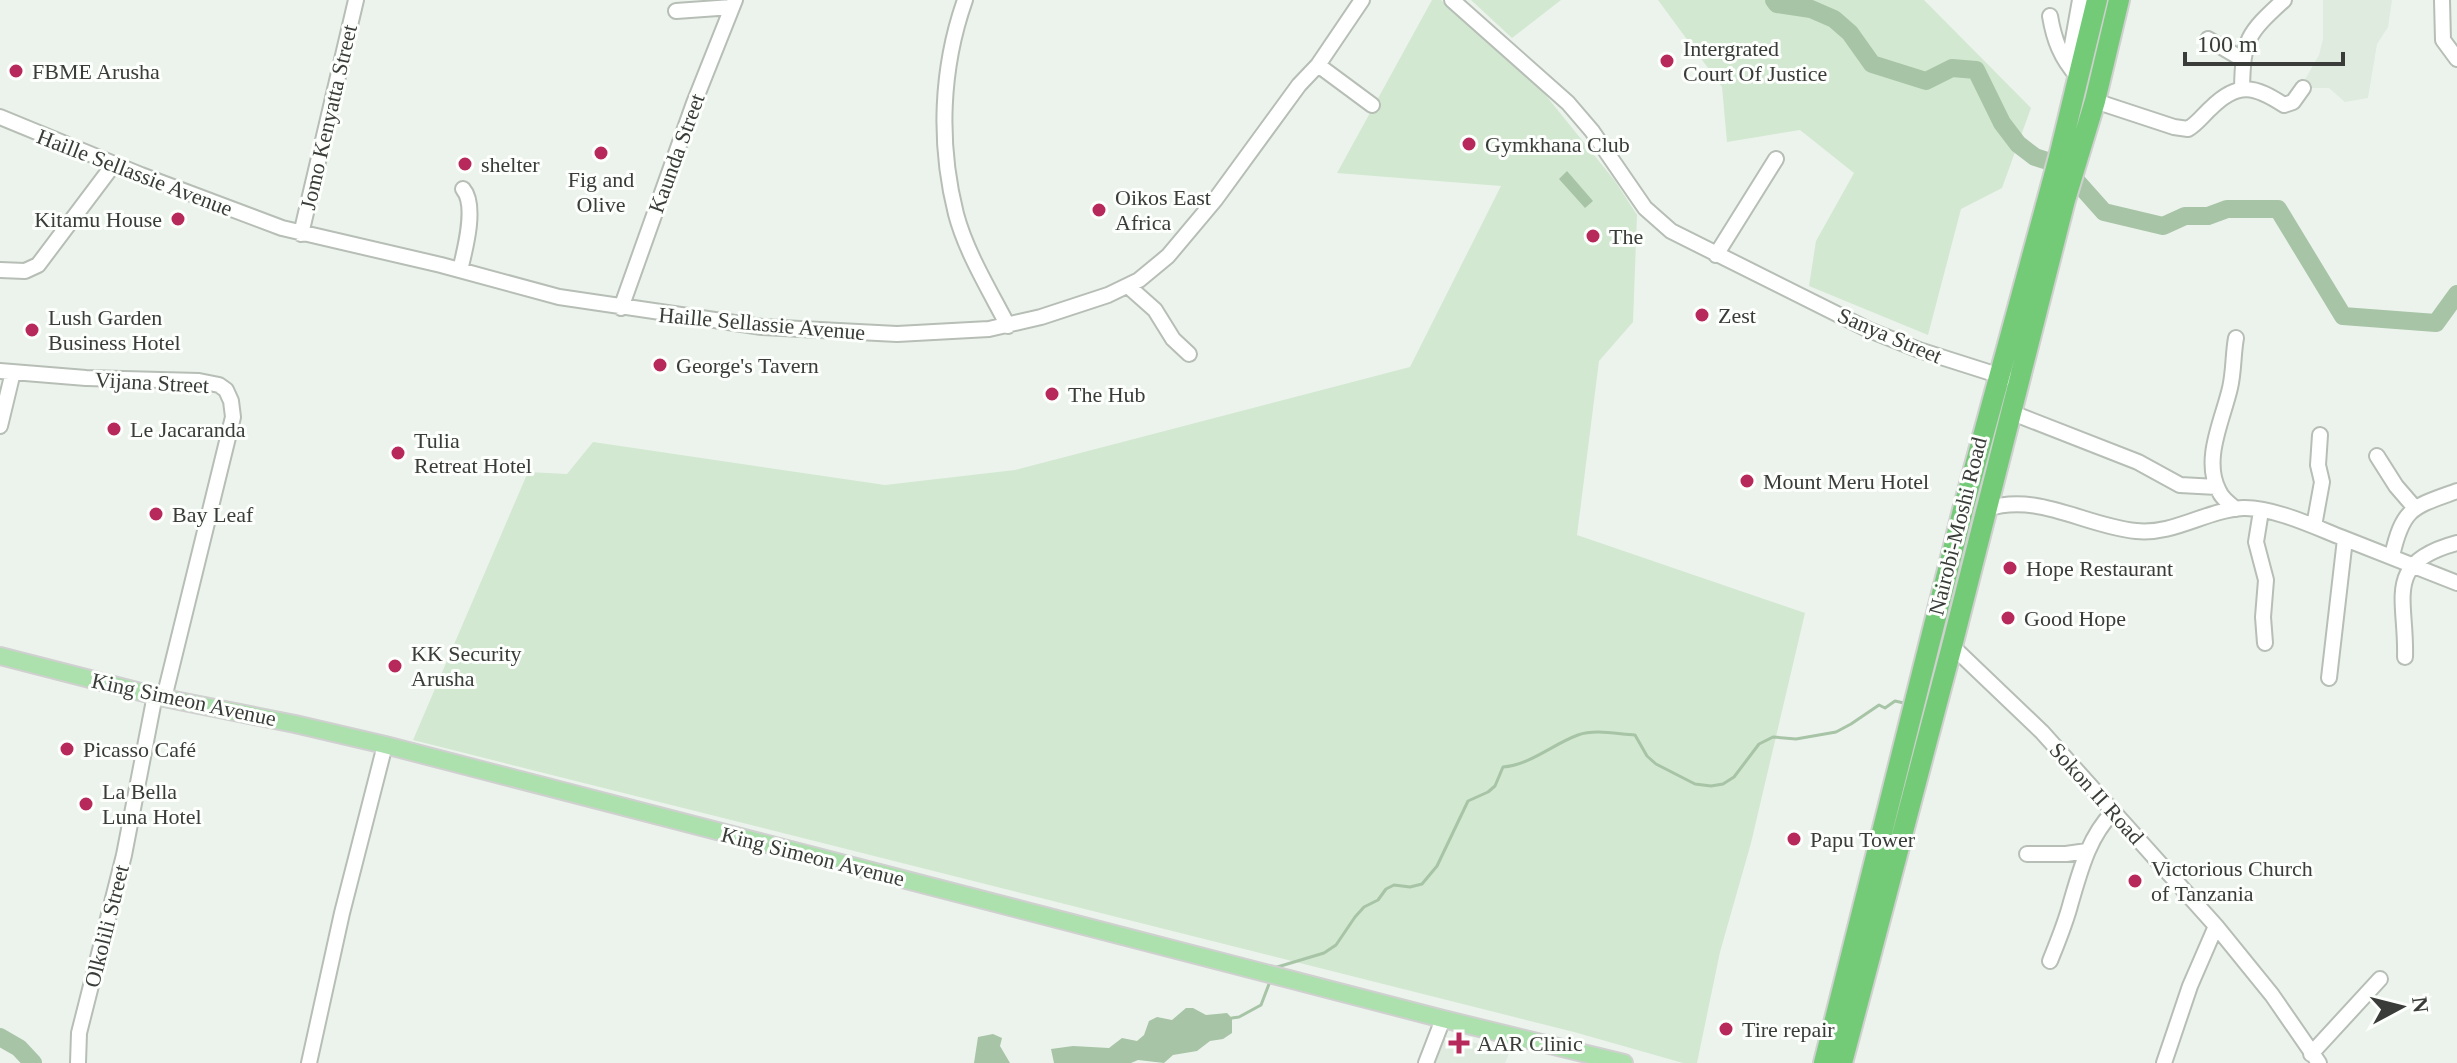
<svg xmlns="http://www.w3.org/2000/svg" width="2457" height="1063" font-family="Georgia,serif">
<style>
.built{fill:#deebde}
.green{fill:#d2e8d1}
.water{fill:#a7c4a6}
.lines{fill:none;stroke-linecap:round;stroke-linejoin:round}
.stream{stroke:#a7c4a6;stroke-width:3}
.river{stroke:#a7c4a6;stroke-width:18}
.minor-casing{stroke:#b6beb6;stroke-width:18}
.major-casing{stroke:#cfd0cf;stroke-width:20}
.highway-casing{stroke:#cfd0cf;stroke-width:24}
.minor{stroke:#fff;stroke-width:14}
.major{stroke:#ace0ad;stroke-width:16}
.highway{stroke:#74cb77;stroke-width:20}
.poi-dot{fill:#b7295b;stroke:#fdfffd;stroke-width:3}
.labels{text-anchor:middle;stroke-width:6;stroke-linejoin:round;paint-order:stroke}
.poi-label{font-size:22px;fill:#393c39;stroke:#fdfffd;text-anchor:start}
.street-label{font-size:22px;fill:#393c39;stroke:#fdfffd}
</style>
<rect width="100%" height="100%" fill="#ecf3ec"/>
<path class="built" d="M 2323,0 L 2392,0 L 2388,27 L 2377,44 L 2368,98 L 2345,102 L 2329,88 L 2312,88 L 2303,83 L 2319,55 L 2323,39 Z
M 1444,1036 L 1510,1051 L 1505,1063 L 1433,1063 Z"/>
<path class="green" d="M 1432,0 L 1441,0 L 1535,82 L 1615,181 L 1637,215 L 1633,322 L 1599,361 L 1577,535 L 1805,613 L 1751,843 L 1720,952 L 1697,1063 L 1683,1063 L 1574,1032 L 413,740 L 528,472 L 567,474 L 593,442 L 885,485 L 1015,470 L 1410,367 L 1501,186 L 1337,173 Z
M 1471,0 L 1561,0 L 1512,38 Z
M 1658,0 L 1924,0 L 2031,108 L 2002,188 L 1961,209 L 1928,335 L 1809,286 L 1816,241 L 1854,173 L 1800,130 L 1727,142 L 1722,87 Z"/>
<path class="water" d="M 1567,171 L 1593,201 L 1585,208 L 1559,179 Z
M 1186,1008 L 1193,1008 L 1206,1015 L 1227,1013 L 1232,1018 L 1232,1033 L 1223,1039 L 1210,1041 L 1197,1051 L 1173,1055 L 1164,1063 L 1138,1060 L 1131,1063 L 1054,1063 L 1051,1049 L 1073,1046 L 1109,1048 L 1122,1038 L 1137,1041 L 1144,1035 L 1149,1021 L 1157,1017 L 1172,1020 Z
M 993,1034 L 1002,1038 L 1000,1046 L 1010,1063 L 974,1063 L 978,1037 Z"/>
<g class="lines">
<path class="stream" d="M 1274,968 L 1324,953 L 1336,945 L 1355,917 L 1364,907 L 1378,900 L 1386,889 L 1394,885 L 1410,887 L 1422,884 L 1437,866 L 1468,801 L 1488,792 L 1495,786 L 1503,767 C 1530,765 1553,744 1578,735 C 1595,729 1617,734 1635,735 L 1647,756 L 1656,764 L 1695,784 L 1711,786 L 1723,784 L 1734,777 L 1759,744 L 1773,737 L 1796,739 L 1836,732 L 1851,724 L 1879,705 L 1885,708 L 1895,701 L 1904,703
M 1232,1018 L 1239,1017 L 1261,1005 L 1269,984"/>
<path class="river" d="M 1774,0 L 1777,4 L 1811,9 L 1834,19 L 1850,33 L 1872,64 L 1926,81 L 1952,68 L 1976,70 L 2002,123 L 2018,144 L 2035,157 L 2063,166 L 2104,212 L 2163,226 L 2185,216 L 2208,216 L 2227,209 L 2278,209 L 2343,316 L 2436,323 L 2457,294
M 0,1037 L 19,1048 L 33,1063"/>
<defs>
<path id="minor" d="M 965,0 C 941,68 938,143 956,214 C 966,252 990,291 1008,326
M 1452,0 L 1568,103 L 1592,131 L 1645,208 L 1671,231 L 1869,330 L 1919,350 L 2007,378
M 2442,0 L 2443,40 L 2457,59
M 676,11 L 732,7
M 2050,16 C 2054,40 2061,58 2077,76
M 2208,39 L 2242,59
M 1318,65 L 1372,105
M 2079,70 L 2072,45 L 2080,0
M 2242,89 C 2243,39 2247,34 2284,0
M 2095,101 L 2174,127 L 2188,129 C 2198,123 2203,115 2211,108 C 2238,81 2255,86 2284,105 L 2293,102 L 2303,88
M 0,117 L 141,175 L 282,228 L 441,265 L 559,297 L 762,327 L 897,334 L 989,329 L 1041,317 L 1108,295 L 1139,280 L 1168,256 L 1215,200 L 1299,85 L 1318,65 L 1362,0
M 301,234 L 356,0
M 1716,255 L 1776,159
M 0,270 L 25,271 L 38,265 L 114,164
M 460,270 C 465,250 477,205 463,189
M 1128,286 L 1155,310 L 1173,339 L 1189,354
M 621,308 L 694,103 L 735,0
M 2236,338 C 2233,354 2234,371 2230,388 C 2223,419 2202,460 2219,491 C 2222,499 2230,504 2236,509
M 0,371 L 86,378 L 199,381 L 219,385 L 226,390 L 231,401 L 233,417 L 164,698
M 2010,412 L 2138,462 L 2180,485 L 2217,487
M 0,426 L 13,372
M 2377,456 L 2396,486 L 2415,508
M 1987,509 C 2038,492 2085,526 2136,531 C 2174,535 2206,510 2243,508 C 2273,507 2315,527 2343,538 C 2381,553 2419,568 2457,583
M 2261,511 L 2256,542 L 2266,580 L 2263,617 L 2265,643
M 2314,526 L 2322,482 L 2318,465 L 2320,435
M 2392,556 C 2403,507 2413,507 2457,491
M 1952,646 L 2042,732 L 2216,926 L 2272,995 L 2319,1063
M 2405,657 C 2407,599 2382,563 2457,543
M 2329,678 L 2345,539
M 2027,854 L 2066,854 L 2087,851
M 2050,961 C 2058,941 2066,922 2071,902 C 2081,868 2089,837 2113,812
M 2311,1054 L 2380,979
M 78,1063 L 79,1033 L 124,855 L 155,695
M 309,1063 L 342,913 L 385,745
M 1426,1063 L 1443,1019
M 2164,1063 L 2190,986 L 2216,926"/>
<path id="major" d="M 0,656 L 164,698 L 295,724 L 385,745 L 1443,1019 L 1624,1063"/>
<path id="highway" d="M 1824,1063 L 1964,506 L 2058,161 L 2097,0
M 1842,1063 L 1952,646 L 2065,200 L 2095,101 L 2119,0"/>
</defs>
<use href="#minor" class="minor-casing"/>
<use href="#major" class="major-casing"/>
<use href="#highway" class="highway-casing"/>
<use href="#minor" class="minor"/>
<use href="#major" class="major"/>
<use href="#highway" class="highway"/>
</g>
<g class="poi-dot">
<circle cx="1667" cy="61" r="8"/>
<circle cx="16" cy="71" r="8"/>
<circle cx="1469" cy="144" r="8"/>
<circle cx="601" cy="153" r="8"/>
<circle cx="465" cy="164" r="8"/>
<circle cx="1099" cy="210" r="8"/>
<circle cx="178" cy="219" r="8"/>
<circle cx="1593" cy="236" r="8"/>
<circle cx="1702" cy="315" r="8"/>
<circle cx="32" cy="330" r="8"/>
<circle cx="660" cy="365" r="8"/>
<circle cx="1052" cy="394" r="8"/>
<circle cx="114" cy="429" r="8"/>
<circle cx="398" cy="453" r="8"/>
<circle cx="1747" cy="481" r="8"/>
<circle cx="156" cy="514" r="8"/>
<circle cx="2010" cy="568" r="8"/>
<circle cx="2008" cy="618" r="8"/>
<circle cx="395" cy="666" r="8"/>
<circle cx="67" cy="749" r="8"/>
<circle cx="86" cy="804" r="8"/>
<circle cx="1794" cy="839" r="8"/>
<circle cx="2135" cy="881" r="8"/>
<circle cx="1726" cy="1029" r="8"/>
<path d="M1455 1031h8v8h8v8h-8v8h-8v-8h-8v-8h8z"/>
</g>
<g class="labels">
<g class="poi-label">
<text x="1683" y="56">Intergrated<tspan x="1683" dy="25">Court Of Justice</tspan></text>
<text x="32" y="79">FBME Arusha</text>
<text x="1485" y="152">Gymkhana Club</text>
<text x="481" y="172">shelter</text>
<text x="601" y="187" text-anchor="middle">Fig and<tspan x="601" dy="25">Olive</tspan></text>
<text x="1115" y="205">Oikos East<tspan x="1115" dy="25">Africa</tspan></text>
<text x="162" y="227" text-anchor="end">Kitamu House</text>
<text x="1609" y="244">The</text>
<text x="1718" y="323">Zest</text>
<text x="48" y="325">Lush Garden<tspan x="48" dy="25">Business Hotel</tspan></text>
<text x="676" y="373">George's Tavern</text>
<text x="1068" y="402">The Hub</text>
<text x="130" y="437">Le Jacaranda</text>
<text x="414" y="448">Tulia<tspan x="414" dy="25">Retreat Hotel</tspan></text>
<text x="1763" y="489">Mount Meru Hotel</text>
<text x="172" y="522">Bay Leaf</text>
<text x="2026" y="576">Hope Restaurant</text>
<text x="2024" y="626">Good Hope</text>
<text x="411" y="661">KK Security<tspan x="411" dy="25">Arusha</tspan></text>
<text x="83" y="757">Picasso Café</text>
<text x="102" y="799">La Bella<tspan x="102" dy="25">Luna Hotel</tspan></text>
<text x="1810" y="847">Papu Tower</text>
<text x="2151" y="876">Victorious Church<tspan x="2151" dy="25">of Tanzania</tspan></text>
<text x="1742" y="1037">Tire repair</text>
<text x="1477" y="1051">AAR Clinic</text>
</g>
<g class="street-label">
<text transform="translate(328 117) rotate(-77)" y="8">Jomo Kenyatta Street</text>
<text transform="translate(676 153) rotate(-70)" y="8">Kaunda Street</text>
<text transform="translate(135 172) rotate(21)" y="8">Haille Sellassie Avenue</text>
<text transform="translate(762 323) rotate(5)" y="8">Haille Sellassie Avenue</text>
<text transform="translate(1890 335) rotate(23)" y="8">Sanya Street</text>
<text transform="translate(152 382) rotate(3)" y="8">Vijana Street</text>
<text transform="translate(1957 526) rotate(-76)" y="8">Nairobi-Moshi Road</text>
<text transform="translate(184 699) rotate(12)" y="8">King Simeon Avenue</text>
<text transform="translate(2097 793) rotate(48)" y="8">Sokon II Road</text>
<text transform="translate(813 856) rotate(14)" y="8">King Simeon Avenue</text>
<text transform="translate(106 926) rotate(-76)" y="8">Olkolili Street</text>
</g>
</g>
<g transform="translate(2401 1007) rotate(83)" stroke="#fdfffd" stroke-width="6" paint-order="stroke">
<path d="M0-6L14 30L0 20L-14 30Z" fill="#393c39"/>
<text y="-12" font-size="22" font-weight="bold" text-anchor="middle" fill="#393c39">N</text>
</g>
<path d="M2185 52v12h158v-12" fill="none" stroke="#393c39" stroke-width="4"/>
<text x="2197" y="52" font-size="24" fill="#393c39" stroke="#fdfffd" stroke-width="6" paint-order="stroke">100 m</text>
</svg>
